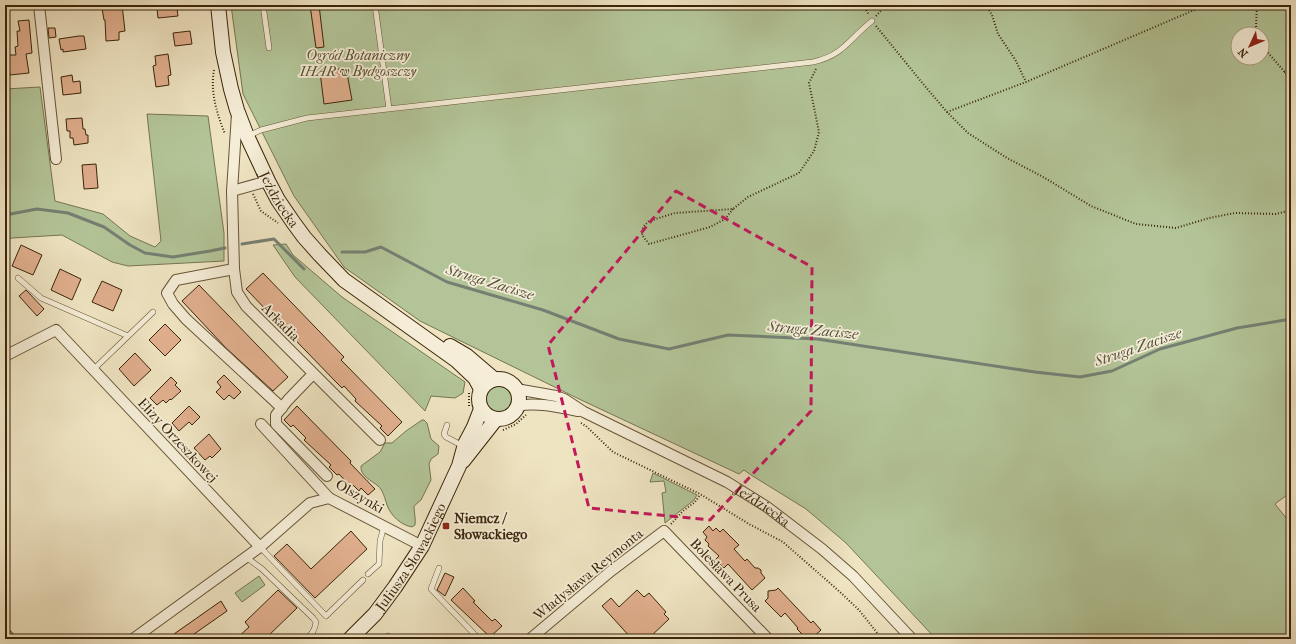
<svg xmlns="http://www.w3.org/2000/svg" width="1296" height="644" font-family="'IM FELL French Canon',serif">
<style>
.green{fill:#b3c598;stroke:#767550;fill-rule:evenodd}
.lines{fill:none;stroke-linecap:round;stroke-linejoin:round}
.stream{stroke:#758073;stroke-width:3}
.building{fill:#e1af8e;stroke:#3a2509}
.lane-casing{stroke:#675537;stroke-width:6}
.street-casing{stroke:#675537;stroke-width:12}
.secondary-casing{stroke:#3a2509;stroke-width:16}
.path{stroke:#3a2509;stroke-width:2;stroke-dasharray:1 2;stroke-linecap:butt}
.lane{stroke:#f5edd7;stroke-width:5}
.street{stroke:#f5edd7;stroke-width:10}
.secondary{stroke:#f5edd7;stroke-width:14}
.marked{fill:none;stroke:#c2185b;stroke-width:3;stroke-dasharray:8 5;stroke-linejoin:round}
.poi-dot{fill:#8f2418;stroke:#f5edd7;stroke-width:1.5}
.labels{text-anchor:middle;stroke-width:3.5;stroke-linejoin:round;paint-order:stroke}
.park-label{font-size:14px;font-style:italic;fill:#584d2d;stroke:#f5edd7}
.street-label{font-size:14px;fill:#3a2509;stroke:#f5edd7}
.poi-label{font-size:14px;font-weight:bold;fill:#3a2509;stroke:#f5edd7;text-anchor:start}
.water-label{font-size:15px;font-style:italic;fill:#57533e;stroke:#f5edd7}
</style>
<rect width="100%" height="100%" fill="#efe4c2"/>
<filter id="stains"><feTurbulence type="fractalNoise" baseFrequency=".005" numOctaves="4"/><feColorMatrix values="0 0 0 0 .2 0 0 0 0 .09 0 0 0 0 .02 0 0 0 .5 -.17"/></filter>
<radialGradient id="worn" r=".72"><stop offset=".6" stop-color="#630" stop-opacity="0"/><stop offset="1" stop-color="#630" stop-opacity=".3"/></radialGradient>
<path class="green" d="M 231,5 L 1291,5 L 1291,492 L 1275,504 L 1291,524 L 1291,639 L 936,639 L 846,543 L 806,509 L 751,475 L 744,470 L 739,474 L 579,399 L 420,321 L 344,267 L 294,196 L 243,94 ZM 1238,34 L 1262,34 L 1262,58 L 1238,58 Z
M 40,87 L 55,201 L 103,214 L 130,236 L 155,247 L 161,241 L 147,114 L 208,116 L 224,233 L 224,261 L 128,266 L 112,262 L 62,235 L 12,238 L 5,240 L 5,89 Z
M 286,244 L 293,255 L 342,297 L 465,382 L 463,393 L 455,398 L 431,396 L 425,411 L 295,277 L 273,245 Z
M486 399a13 13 0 1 1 26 0a13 13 0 1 1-26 0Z
M 422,420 L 424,420 L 427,423 L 431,439 L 439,446 L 438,454 L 431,459 L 429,464 L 431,480 L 421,500 L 414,506 C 414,513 416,518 415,525 L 412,527 C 401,525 391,516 387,505 C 385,499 383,490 378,486 C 371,480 360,476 361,466 L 380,452 L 385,443 L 392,443 L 406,431 Z
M 653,473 L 697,495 L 694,500 L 665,523 L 662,493 L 666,492 L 664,481 L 650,482 Z
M 259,576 L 265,585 L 242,602 L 235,593 Z"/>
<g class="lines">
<path class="stream" d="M 5,215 L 37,209 L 68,213 L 104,227 L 130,245 L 145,253 L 173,257 L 210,251 L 225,248
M 242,244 L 274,239 L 304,269
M 342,252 L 365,252 L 381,247 L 447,282 L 543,310 L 619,339 L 669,349 L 728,335 L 817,339 L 1035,372 L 1080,377 L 1112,371 L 1160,349 L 1237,328 L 1291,319"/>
</g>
<path class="building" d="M 122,5 L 125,31 L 119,32 L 119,40 L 106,41 L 105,20 L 104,20 L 102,8 Z
M 159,5 L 173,5 L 173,8 L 177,8 L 178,16 L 158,18 L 157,9 L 159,8 Z
M 310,5 L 319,5 L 324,47 L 316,48 Z
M 29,20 L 32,53 L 26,54 L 29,73 L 10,75 L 8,55 L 16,55 L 15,47 L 18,46 L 17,31 L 20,31 L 18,21 Z
M 48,28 L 55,28 L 56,37 L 49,38 Z
M 190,31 L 192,44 L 175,46 L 173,33 Z
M 79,36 L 84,36 L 86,49 L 63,52 L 63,49 L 61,50 L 59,39 Z
M 168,54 L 171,75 L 168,76 L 169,85 L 156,87 L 153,66 L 156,65 L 155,56 Z
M 346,68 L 352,100 L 324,104 L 320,72 Z
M 72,75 L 73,82 L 80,81 L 81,93 L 63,95 L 61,77 Z
M 82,118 L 83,129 L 85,129 L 86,135 L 88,135 L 88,143 L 74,145 L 73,138 L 70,138 L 70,131 L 67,131 L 66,119 Z
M 96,164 L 98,188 L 84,189 L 82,165 Z
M 21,245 L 42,255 L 33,275 L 12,266 Z
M 60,269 L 81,279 L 72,300 L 51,290 Z
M 263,273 L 344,357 L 341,360 L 402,422 L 388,436 L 380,428 L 382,426 L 355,401 L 356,399 L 344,386 L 342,388 L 335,381 L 246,289 Z
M 102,281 L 122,290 L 113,311 L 92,302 Z
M 199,285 L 288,377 L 273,391 L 226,348 L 182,301 Z
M 26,290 L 44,309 L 37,316 L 19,296 Z
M 165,324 L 181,340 L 165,356 L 149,340 Z
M 135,353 L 151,370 L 134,386 L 119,369 Z
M 224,375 L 241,392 L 234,399 L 229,395 L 224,400 L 216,392 L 221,387 L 217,382 Z
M 171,377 L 177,383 L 175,385 L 181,391 L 171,400 L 170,399 L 166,403 L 163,400 L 157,405 L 150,398 Z
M 189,406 L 200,417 L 192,425 L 189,422 L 179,431 L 172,423 Z
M 297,406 L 351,461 L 350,463 L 375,489 L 368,495 L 361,488 L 359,491 L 353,485 L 351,487 L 339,474 L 337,475 L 329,467 L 331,465 L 304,440 L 306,438 L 293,425 L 291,427 L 284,420 Z
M 209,434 L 221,449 L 212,458 L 210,456 L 205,460 L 194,448 Z
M 709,526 L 713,531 L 716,528 L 720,532 L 723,529 L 739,545 L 734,549 L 745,561 L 747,559 L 755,568 L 758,568 L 761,570 L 761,573 L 765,578 L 752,590 L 728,564 L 724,568 L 715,560 L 719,556 L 708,546 L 709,544 L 705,540 L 707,537 L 703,532 Z
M 351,531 L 367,549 L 315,598 L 274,556 L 287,544 L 311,569 Z
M 445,573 L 454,577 L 445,596 L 437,590 Z
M 463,588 L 475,601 L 473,602 L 492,621 L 495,619 L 502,626 L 490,637 L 451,600 Z
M 778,588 L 811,623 L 813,621 L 821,630 L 811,639 L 807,639 L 797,629 L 798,628 L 785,613 L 781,617 L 765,601 L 768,598 L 768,591 L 776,590 Z
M 278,590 L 297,608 L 265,639 L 236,639 L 249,627 L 245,622 Z
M 637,590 L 644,597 L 649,593 L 666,612 L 664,614 L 669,619 L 648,639 L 632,639 L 602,606 L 611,598 L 619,607 Z
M 221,601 L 227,611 L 187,639 L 178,639 L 174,634 Z
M 5,625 L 18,639 L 5,639 Z"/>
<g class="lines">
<defs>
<path id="lane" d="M 263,5 L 269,48
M 375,5 L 389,109
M 248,136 L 261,130 L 307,118 L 813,62 C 844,55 849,39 872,21
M 18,278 L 41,298 L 128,336
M 94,369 L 153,312
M 447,425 L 444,434 L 446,437 L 463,446
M 260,547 L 326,616 L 363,580
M 246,557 L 262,569 L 313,618 L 316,622 C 315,630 312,634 306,639
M 439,568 L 431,589 L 479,639
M 368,574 L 379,564 L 380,541 L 384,526
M 385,639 L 388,636"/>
<g id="street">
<path d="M 39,5 L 56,159"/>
<path d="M 237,114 L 232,191 L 234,269 L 237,292 L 246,306 L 380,440"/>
<path d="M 232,191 L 268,181"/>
<path d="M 234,269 L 176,280 L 167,293 L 173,304 L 186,319 L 282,408"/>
<path d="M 5,356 L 56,330 L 260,547 L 310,503 L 329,498"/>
<path d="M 313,374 L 288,400 L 276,415 L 276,424 L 327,476"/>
<path id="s1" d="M 516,389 L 556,396 L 564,399 L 584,412 L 727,482 L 767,507 L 822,549 L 853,576 L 912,639"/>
<path d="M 517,406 C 538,402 557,407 578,411"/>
<path d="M 261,424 L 329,498 L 422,546"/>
<path d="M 133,639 L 260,547"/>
<path d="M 530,639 L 611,571 L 664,531 L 768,639"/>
</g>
<g id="secondary">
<path id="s2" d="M 218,5 L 223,52 L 231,89 L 237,110 L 247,136 L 268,181 L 278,200 L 293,222 L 304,237 L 320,255 L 344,280 L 456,360 L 475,378 L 481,389"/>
<path d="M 450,346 L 467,356 L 494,379"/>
<circle cx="499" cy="399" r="20"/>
<path d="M 463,461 L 496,419"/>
<path id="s3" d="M 350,639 L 375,614 L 395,587 L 422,546 L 459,466 L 465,444 L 474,427 L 481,409"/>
</g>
</defs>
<use href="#lane" class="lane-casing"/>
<use href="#street" class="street-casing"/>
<use href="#secondary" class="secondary-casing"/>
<path class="path" d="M 863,5 L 869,15
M 986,5 L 992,15 L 998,34 L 1016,61 L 1026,82
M 1257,5 L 1256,26 L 1258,34
M 876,16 L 886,5
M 876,26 L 924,85 L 947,112 L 968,133 L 1007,158 L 1045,178 L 1091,206 L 1136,224 L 1176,228 L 1209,218 L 1235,213 L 1276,214 L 1291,210
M 1262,46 L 1291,79
M 214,70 C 210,92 217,114 225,134
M 1284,72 L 1291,70
M 947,112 L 1026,82 L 1206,5
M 253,194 L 261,211 L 278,223
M 733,209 L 725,219 L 710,227 L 649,244 L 642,235 L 643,227 L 649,221 L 675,213 L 733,209 L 748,197 L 799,173 L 814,151 L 819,132 L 809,83 L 816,69
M 469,406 L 469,392
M 581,423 L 586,426 L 613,452 L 700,494 L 749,524 L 783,542 L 840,592 L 859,610 L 882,639
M 503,430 L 516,424 L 526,415
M 671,524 L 683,511 L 695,502 L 700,495
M 334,639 L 339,636"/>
<use href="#lane" class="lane"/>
<use href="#street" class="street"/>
<use href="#secondary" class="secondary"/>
</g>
<path class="marked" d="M 676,191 L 812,267 L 811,411 L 710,520 L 589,508 L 548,345 Z"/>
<rect class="poi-dot" x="442" y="522" width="8" height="8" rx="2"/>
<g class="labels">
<g class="park-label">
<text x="358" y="60">Ogród Botaniczny<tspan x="358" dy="16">IHAR w Bydgoszczy</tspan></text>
</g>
<g class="street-label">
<text dy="5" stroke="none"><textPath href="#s2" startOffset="206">Jeździecka</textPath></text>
<text transform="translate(281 322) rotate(45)" y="5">Arkadia</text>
<text transform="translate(178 440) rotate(47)" y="5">Elizy Orzeszkowej</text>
<text transform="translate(360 496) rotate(30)" y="5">Olszynki</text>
<text dy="5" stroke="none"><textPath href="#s1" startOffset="275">Jeździecka</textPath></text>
<text dy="5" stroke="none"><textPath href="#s3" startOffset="103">Juliusza Słowackiego</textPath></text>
<text transform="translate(588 574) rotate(-39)" y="5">Władysława Reymonta</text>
<text transform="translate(726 575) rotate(46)" y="5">Bolesława Prusa</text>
</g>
<g class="poi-label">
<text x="454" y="523">Niemcz /<tspan x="454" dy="16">Słowackiego</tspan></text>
</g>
<g class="water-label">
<text transform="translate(490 282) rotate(17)" y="5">Struga Zacisze</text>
<text transform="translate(813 330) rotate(5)" y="5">Struga Zacisze</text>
<text transform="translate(1138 347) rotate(-19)" y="5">Struga Zacisze</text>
</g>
</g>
<rect width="1296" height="644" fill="none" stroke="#efe4c2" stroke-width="20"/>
<rect x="6" y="6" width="1284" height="632" fill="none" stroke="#3a2509" stroke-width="2"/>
<rect x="10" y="10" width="1276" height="624" fill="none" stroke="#3a2509"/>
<g transform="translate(1250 46) rotate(226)"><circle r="19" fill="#f5edd7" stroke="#aa9d85"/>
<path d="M0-3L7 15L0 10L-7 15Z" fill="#8f2418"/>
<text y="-6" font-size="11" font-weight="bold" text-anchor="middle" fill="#3a2509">N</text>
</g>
<rect width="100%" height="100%" filter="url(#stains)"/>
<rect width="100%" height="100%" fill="url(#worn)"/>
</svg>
